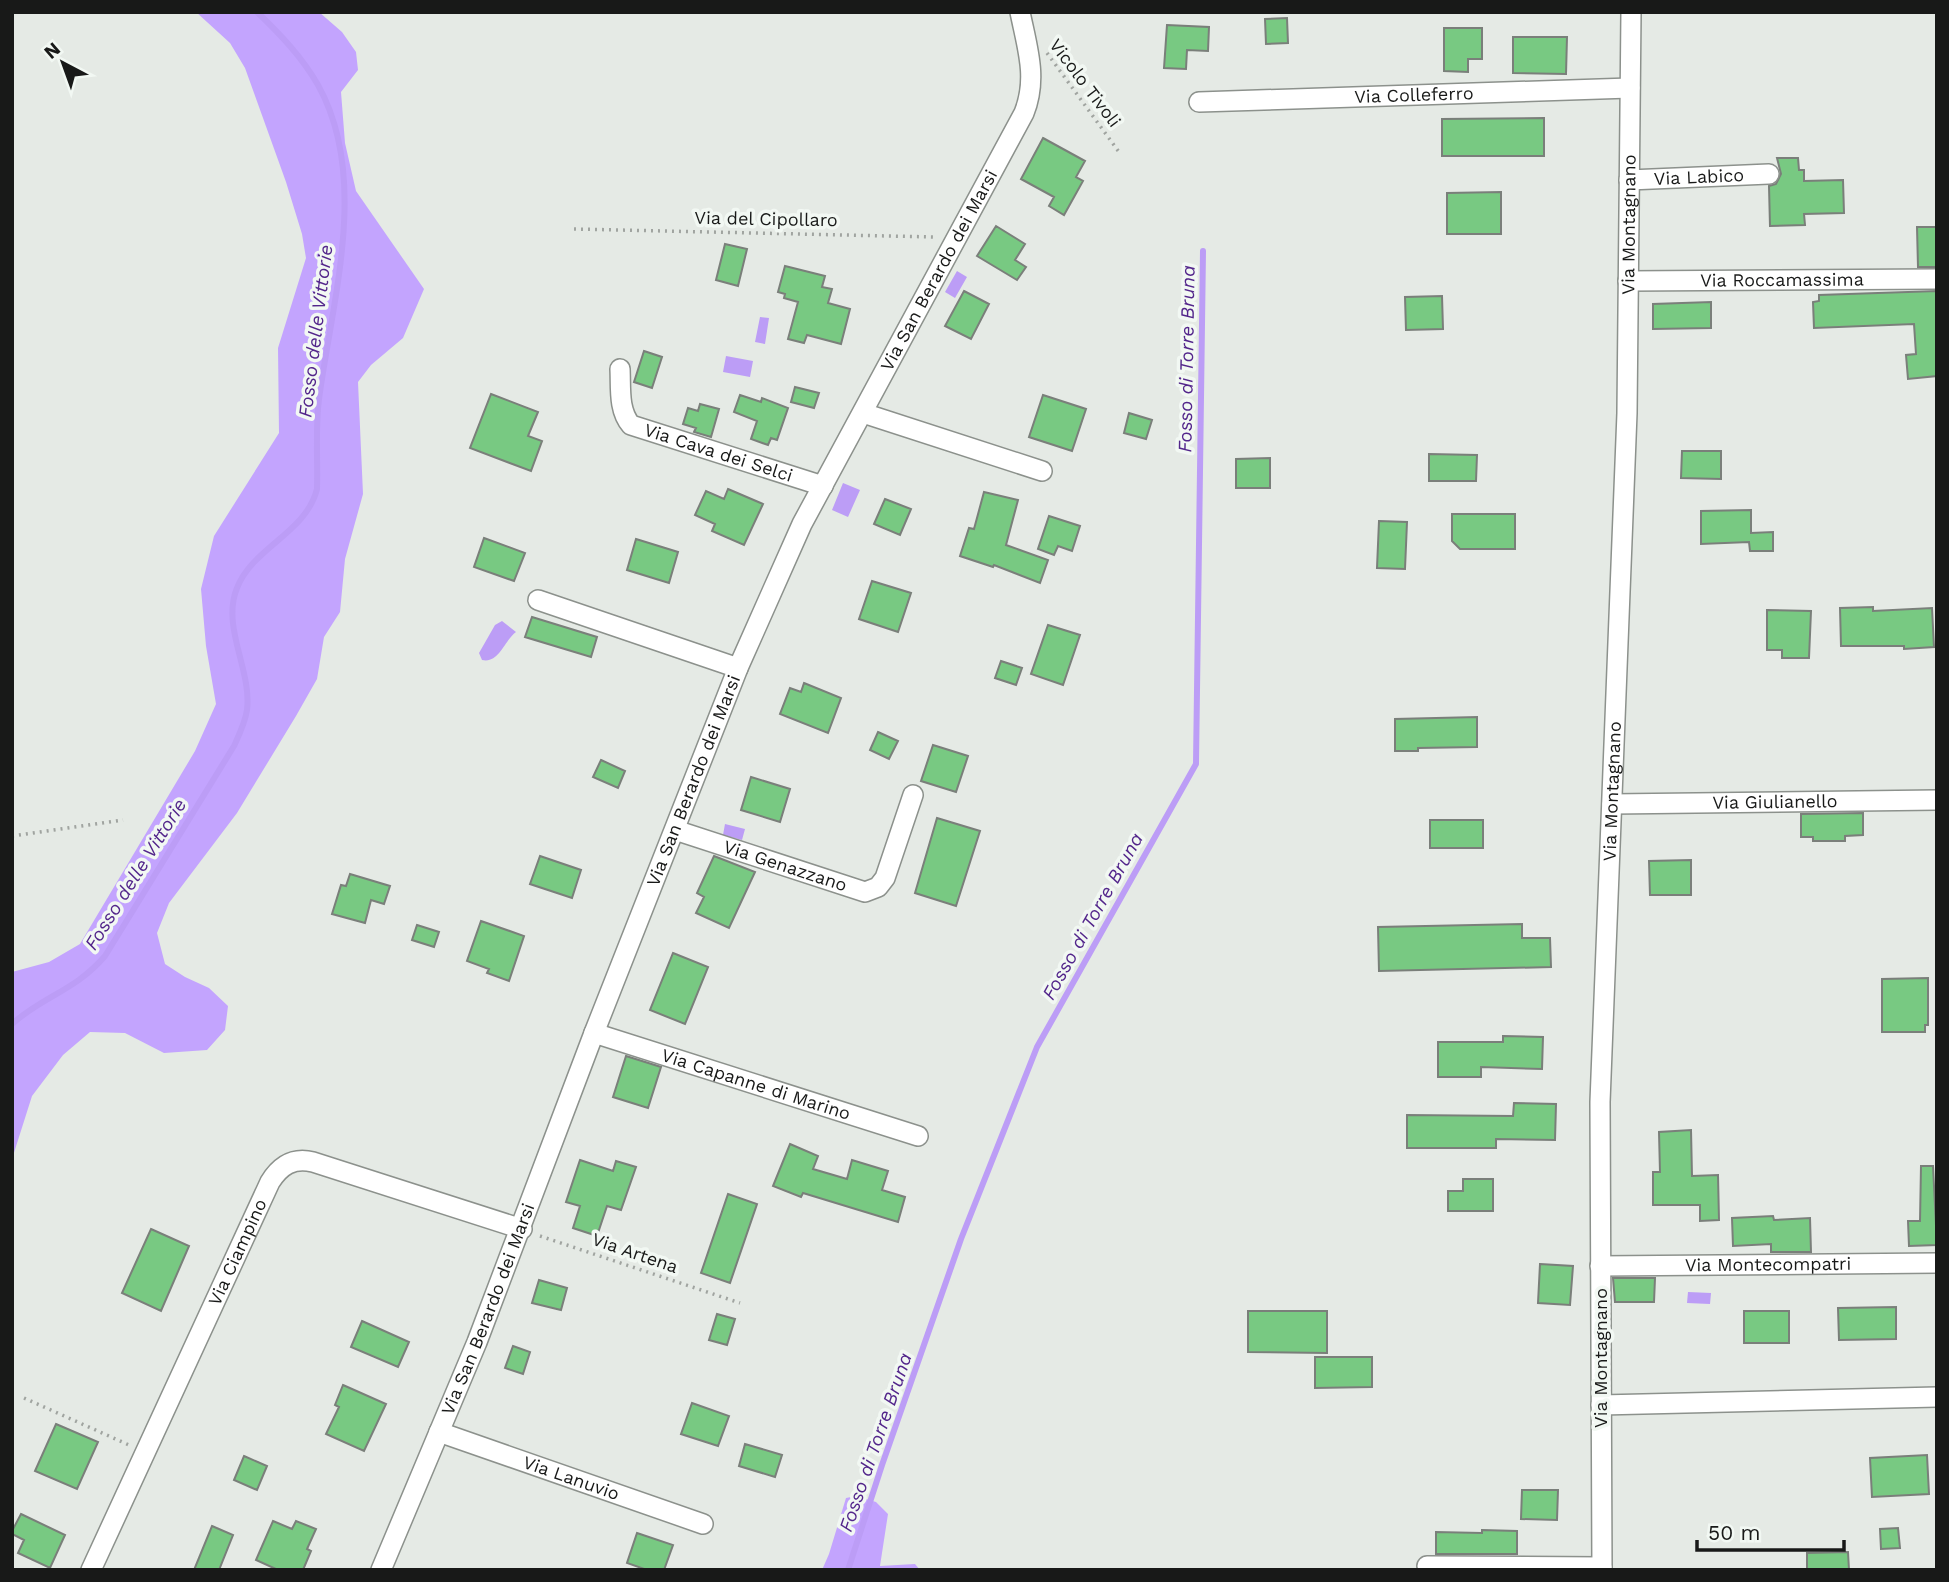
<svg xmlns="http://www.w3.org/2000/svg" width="1949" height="1582" font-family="'Work Sans',sans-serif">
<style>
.forest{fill:#c3a4fe}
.water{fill:#bc9df6}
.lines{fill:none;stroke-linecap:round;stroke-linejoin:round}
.stream{stroke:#bc9df6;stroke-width:6}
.building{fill:#78c982;stroke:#7a7f7a;stroke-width:2}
.minor-casing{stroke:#8c918c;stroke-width:22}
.path{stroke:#a0a4a0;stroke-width:3.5;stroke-dasharray:2 5;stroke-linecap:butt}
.minor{stroke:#fff;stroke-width:19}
.labels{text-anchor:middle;stroke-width:7;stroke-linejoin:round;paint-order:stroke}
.street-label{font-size:18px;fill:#181918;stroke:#f2f8f3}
.water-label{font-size:19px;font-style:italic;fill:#53268b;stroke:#f2f8f3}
</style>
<rect width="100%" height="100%" fill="#e5eae5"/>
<path class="forest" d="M 196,12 L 319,12 L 342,32 L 356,52 L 358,70 L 341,92 L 345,143 L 356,191 L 424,289 L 403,338 L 371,365 L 358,382 L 363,494 L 345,559 L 340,612 L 324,637 L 317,679 L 296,716 L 237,813 L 169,903 L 157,933 L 165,964 L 185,977 L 209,988 L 228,1006 L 225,1030 L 207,1050 L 164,1053 L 125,1033 L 90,1032 L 63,1055 L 32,1096 L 12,1159 L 12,972 L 49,962 L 80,944 L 195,751 L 216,704 L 206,646 L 201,589 L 214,536 L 279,433 L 278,348 L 306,258 L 302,234 L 286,182 L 245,68 L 230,43 Z
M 856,1496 L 876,1502 L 888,1514 L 880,1566 L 915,1564 L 920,1570 L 822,1570 L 829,1554 L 846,1498 Z"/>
<path class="water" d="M 957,271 L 967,277 L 955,298 L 945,292 Z
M 760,317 L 769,318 L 765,344 L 755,342 Z
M 726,356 L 753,361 L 750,377 L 723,372 Z
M 843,483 L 860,490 L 848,517 L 832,510 Z
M 502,621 L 516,632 C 504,641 499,664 482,660 L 479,653 L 495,625 Z
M 725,824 L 745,829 L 742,840 L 723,835 Z
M 1688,1292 L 1711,1293 L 1710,1304 L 1687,1303 Z"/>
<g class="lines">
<path class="stream" d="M 12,1024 C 43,996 75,991 105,956 L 234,746 C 239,735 245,723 247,710 C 252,670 221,627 237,588 C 253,547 306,533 317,489 C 318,459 315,429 319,399 C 332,301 370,178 318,85 C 302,57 280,34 257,12
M 848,1570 L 882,1465 L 961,1239 L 1037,1047 L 1196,764 L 1203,251"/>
</g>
<path class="building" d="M 1287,18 L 1288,43 L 1266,44 L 1265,19 Z
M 1167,25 L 1209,27 L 1208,51 L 1187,50 L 1186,69 L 1164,68 Z
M 1444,28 L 1482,28 L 1482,59 L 1468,59 L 1468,72 L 1444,71 Z
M 1513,37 L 1567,37 L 1566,74 L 1513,73 Z
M 1544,118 L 1544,156 L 1442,156 L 1442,119 Z
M 1043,138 L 1085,161 L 1076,177 L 1083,181 L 1064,215 L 1049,206 L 1054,197 L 1021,179 Z
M 1777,158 L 1798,158 L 1799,170 L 1804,170 L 1804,181 L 1843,180 L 1844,213 L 1804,214 L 1805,225 L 1770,226 L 1769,186 L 1776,184 L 1781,174 Z
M 1501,192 L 1501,234 L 1447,234 L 1447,193 Z
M 996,226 L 1025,244 L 1015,260 L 1026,267 L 1017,280 L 977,256 Z
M 1917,227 L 1937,227 L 1937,267 L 1918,267 Z
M 725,244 L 747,249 L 738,286 L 716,280 Z
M 785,266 L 825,276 L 822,287 L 832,289 L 828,303 L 850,309 L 841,344 L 807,335 L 804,343 L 788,339 L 798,302 L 784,298 L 785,294 L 778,292 Z
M 964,291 L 989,304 L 971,339 L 945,326 Z
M 1937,291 L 1937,376 L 1908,379 L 1906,355 L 1916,354 L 1914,324 L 1814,328 L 1813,302 L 1819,301 L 1819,295 Z
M 1442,296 L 1443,329 L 1406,330 L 1405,297 Z
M 1711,302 L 1711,328 L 1653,329 L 1653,304 Z
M 644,351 L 662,357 L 652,388 L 634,382 Z
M 795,387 L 819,393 L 814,408 L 791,402 Z
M 491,394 L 538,412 L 528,436 L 542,441 L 531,471 L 470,448 Z
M 740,395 L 761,402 L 762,398 L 788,408 L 777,440 L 771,438 L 768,445 L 751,439 L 757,421 L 734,412 Z
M 1043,395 L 1086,409 L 1072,451 L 1029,437 Z
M 700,404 L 719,409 L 711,437 L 694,432 L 696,428 L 683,424 L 688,408 L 698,411 Z
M 1129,413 L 1152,420 L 1146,439 L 1124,433 Z
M 1682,451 L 1721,451 L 1721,479 L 1681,478 Z
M 1429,454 L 1477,455 L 1476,481 L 1429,481 Z
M 1270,458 L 1270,488 L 1236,488 L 1236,459 Z
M 728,489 L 763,504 L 744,545 L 712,531 L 715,524 L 695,515 L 706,491 L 724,499 Z
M 984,492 L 1018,500 L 1006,545 L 1048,560 L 1040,583 L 994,565 L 993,567 L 960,556 L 969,528 L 974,529 Z
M 885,499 L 911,509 L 900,535 L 874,524 Z
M 1751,510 L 1751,533 L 1773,532 L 1773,551 L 1750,551 L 1749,542 L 1701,544 L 1701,511 Z
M 1452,514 L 1515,514 L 1515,549 L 1460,549 L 1452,541 Z
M 1049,516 L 1080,526 L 1072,551 L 1058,546 L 1054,555 L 1038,549 Z
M 1379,521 L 1407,522 L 1405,569 L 1377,568 Z
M 484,538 L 525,553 L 514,581 L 474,567 Z
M 636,539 L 678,552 L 669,583 L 627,570 Z
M 872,581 L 911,593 L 898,632 L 859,619 Z
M 1873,607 L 1873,611 L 1932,608 L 1934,647 L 1904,649 L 1904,646 L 1841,646 L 1840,608 Z
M 1767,610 L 1811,611 L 1809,658 L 1782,658 L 1782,650 L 1767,650 Z
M 532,617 L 597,637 L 591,657 L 525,637 Z
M 1048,625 L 1080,635 L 1063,685 L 1031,674 Z
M 1001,661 L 1022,668 L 1016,685 L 995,678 Z
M 804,683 L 841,698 L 828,733 L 780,714 L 790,688 L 801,692 Z
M 1477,717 L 1477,747 L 1418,748 L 1418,751 L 1395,751 L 1395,719 Z
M 878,732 L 898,741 L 889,759 L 870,750 Z
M 933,745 L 968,756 L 956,792 L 921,781 Z
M 601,760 L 625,771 L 618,788 L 593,777 Z
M 751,777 L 790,789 L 780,822 L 741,810 Z
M 1863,813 L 1863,835 L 1845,836 L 1845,841 L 1813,841 L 1813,837 L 1801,837 L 1801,814 Z
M 937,818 L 980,831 L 956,906 L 915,893 Z
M 1430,820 L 1483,820 L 1483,848 L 1430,848 Z
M 540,856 L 581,870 L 572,898 L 530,884 Z
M 714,856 L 755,872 L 729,928 L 696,913 L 704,897 L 697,893 Z
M 1691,860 L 1691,895 L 1650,895 L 1649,861 Z
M 350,874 L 390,886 L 384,904 L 371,900 L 365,923 L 332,914 L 341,885 L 346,886 Z
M 481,921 L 524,936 L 509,981 L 487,973 L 489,969 L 467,961 Z
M 1522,924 L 1522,938 L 1550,938 L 1551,967 L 1379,971 L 1378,927 Z
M 417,925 L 439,932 L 434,947 L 412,940 Z
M 673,953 L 708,967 L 685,1024 L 650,1010 Z
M 1928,978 L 1928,1025 L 1925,1025 L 1925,1032 L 1882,1032 L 1882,979 Z
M 1503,1036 L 1543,1037 L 1542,1069 L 1481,1067 L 1481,1077 L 1438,1077 L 1438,1042 L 1503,1042 Z
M 626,1056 L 661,1067 L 648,1108 L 613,1097 Z
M 1514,1103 L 1556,1104 L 1555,1140 L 1496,1139 L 1496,1148 L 1407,1148 L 1407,1115 L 1513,1116 Z
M 1691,1130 L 1692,1176 L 1718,1175 L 1719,1220 L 1700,1221 L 1700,1205 L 1653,1205 L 1653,1172 L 1660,1172 L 1659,1132 Z
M 790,1144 L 818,1156 L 813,1169 L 847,1179 L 852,1160 L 888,1171 L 882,1190 L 905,1197 L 898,1222 L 803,1193 L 801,1197 L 773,1186 Z
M 580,1160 L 613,1171 L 616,1161 L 636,1167 L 621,1210 L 607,1206 L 597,1236 L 573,1228 L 580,1206 L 566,1202 Z
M 1921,1166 L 1933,1166 L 1937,1245 L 1909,1246 L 1908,1221 L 1920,1221 Z
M 1463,1179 L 1493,1179 L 1493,1211 L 1448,1211 L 1448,1191 L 1463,1191 Z
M 728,1194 L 757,1204 L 730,1283 L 701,1273 Z
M 1773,1216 L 1774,1220 L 1810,1218 L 1811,1252 L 1771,1252 L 1771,1244 L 1733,1246 L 1732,1218 Z
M 151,1229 L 189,1246 L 161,1311 L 122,1293 Z
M 1540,1264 L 1573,1266 L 1570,1305 L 1538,1303 Z
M 1613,1278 L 1655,1278 L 1654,1302 L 1615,1302 Z
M 539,1280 L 567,1288 L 561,1310 L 532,1303 Z
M 1896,1307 L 1896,1339 L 1839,1340 L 1838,1308 Z
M 1248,1311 L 1327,1311 L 1327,1353 L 1248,1352 Z
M 1744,1311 L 1789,1311 L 1789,1343 L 1744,1343 Z
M 717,1314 L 735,1319 L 727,1345 L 709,1340 Z
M 362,1321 L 409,1342 L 398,1367 L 351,1347 Z
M 513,1346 L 530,1352 L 523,1374 L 505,1368 Z
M 1315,1357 L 1372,1357 L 1372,1387 L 1315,1388 Z
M 343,1385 L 386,1404 L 364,1451 L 326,1434 L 339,1407 L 335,1405 Z
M 692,1403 L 729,1416 L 718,1446 L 681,1434 Z
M 56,1424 L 98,1442 L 77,1489 L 35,1471 Z
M 745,1444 L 782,1455 L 775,1477 L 739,1466 Z
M 1927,1455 L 1929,1494 L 1872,1497 L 1870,1458 Z
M 244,1456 L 267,1466 L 257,1490 L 234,1480 Z
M 1522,1490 L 1558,1490 L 1557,1520 L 1521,1519 Z
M 21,1514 L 65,1535 L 50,1568 L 18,1553 L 24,1540 L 12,1534 L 12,1531 Z
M 273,1521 L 292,1529 L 296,1521 L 316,1529 L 307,1549 L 311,1551 L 303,1570 L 278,1570 L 256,1560 Z
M 212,1526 L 233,1535 L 219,1570 L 194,1570 Z
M 1898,1528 L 1900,1548 L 1881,1549 L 1880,1529 Z
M 1482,1530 L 1517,1531 L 1517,1554 L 1436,1554 L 1436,1532 L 1482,1533 Z
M 637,1533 L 673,1545 L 664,1570 L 647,1570 L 627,1563 Z
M 1848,1552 L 1849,1570 L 1807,1570 L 1807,1553 Z"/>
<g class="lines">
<defs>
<g id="minor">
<path id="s1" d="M 1199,102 L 1630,88"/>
<path id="s2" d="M 1629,180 L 1769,174"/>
<path id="s3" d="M 1628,281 L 1937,279"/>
<path id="s4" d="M 620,369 C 621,387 618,410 631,425 L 823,486"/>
<path d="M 863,413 L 1042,471"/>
<path d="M 538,600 L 738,668"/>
<path id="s5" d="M 1612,804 L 1937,800"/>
<path id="s6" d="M 675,830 L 865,892 L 878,887 L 885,878 L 913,795"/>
<path id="s7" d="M 594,1033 L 918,1136"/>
<path id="s8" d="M 1600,1266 L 1937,1263"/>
<path d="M 1601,1405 L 1937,1397"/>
<path id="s9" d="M 439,1432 L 703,1524"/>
<path d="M 1427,1566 L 1602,1567"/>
<path id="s10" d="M 91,1570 L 270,1182 C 280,1166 293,1157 313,1162 L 522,1229"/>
<path id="s11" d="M 381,1570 L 477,1342 L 594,1033 L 738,668 L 802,524 L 1024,113 C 1038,78 1027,47 1020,12"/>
<path id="s12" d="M 1602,1570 L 1600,1102 L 1627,413 L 1631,12"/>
</g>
</defs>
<use href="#minor" class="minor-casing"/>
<path class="path" d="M 1047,53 L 1119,152
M 574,229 L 934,237
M 12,836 L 123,820
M 540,1236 L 740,1303
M 24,1398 L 129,1445"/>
<use href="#minor" class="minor"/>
</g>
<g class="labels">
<g class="street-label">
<text transform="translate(1085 83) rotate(53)" y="6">Vicolo Tivoli</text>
<text dy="6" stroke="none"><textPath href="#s1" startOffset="215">Via Colleferro</textPath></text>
<text dy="6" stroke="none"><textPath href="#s2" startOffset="70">Via Labico</textPath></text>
<text transform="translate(766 219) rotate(1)" y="6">Via del Cipollaro</text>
<text dy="6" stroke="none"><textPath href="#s12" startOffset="1346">Via Montagnano</textPath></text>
<text dy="6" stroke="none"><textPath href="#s11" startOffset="1416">Via San Berardo dei Marsi</textPath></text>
<text dy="6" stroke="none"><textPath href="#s3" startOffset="154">Via Roccamassima</textPath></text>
<text dy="6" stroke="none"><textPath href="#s4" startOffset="150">Via Cava dei Selci</textPath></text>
<text dy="6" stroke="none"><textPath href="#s11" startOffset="849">Via San Berardo dei Marsi</textPath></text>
<text dy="6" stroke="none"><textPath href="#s12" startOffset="779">Via Montagnano</textPath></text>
<text dy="6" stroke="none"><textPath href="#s5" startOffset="163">Via Giulianello</textPath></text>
<text dy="6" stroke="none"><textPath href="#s6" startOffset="116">Via Genazzano</textPath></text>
<text dy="6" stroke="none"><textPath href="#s7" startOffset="170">Via Capanne di Marino</textPath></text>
<text dy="6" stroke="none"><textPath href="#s10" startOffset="350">Via Ciampino</textPath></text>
<text transform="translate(635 1253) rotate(19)" y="6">Via Artena</text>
<text dy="6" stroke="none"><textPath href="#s8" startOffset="168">Via Montecompatri</textPath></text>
<text dy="6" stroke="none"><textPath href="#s11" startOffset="282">Via San Berardo dei Marsi</textPath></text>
<text transform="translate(1601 1358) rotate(-90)" y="6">Via Montagnano</text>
<text dy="6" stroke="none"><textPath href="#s9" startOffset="140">Via Lanuvio</textPath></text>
</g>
<g class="water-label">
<text transform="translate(315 331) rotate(-83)" y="7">Fosso delle Vittorie</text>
<text transform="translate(1186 359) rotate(-89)" y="7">Fosso di Torre Bruna</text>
<text transform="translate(135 874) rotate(-58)" y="7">Fosso delle Vittorie</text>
<text transform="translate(1092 916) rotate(-61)" y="7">Fosso di Torre Bruna</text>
<text transform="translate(875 1442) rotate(-71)" y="7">Fosso di Torre Bruna</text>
</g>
</g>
<rect width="1949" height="1582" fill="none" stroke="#181918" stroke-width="28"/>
<g transform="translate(63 63) rotate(319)" stroke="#f2f8f3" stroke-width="5" paint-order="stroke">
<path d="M0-5L12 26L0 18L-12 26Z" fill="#181918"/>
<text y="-10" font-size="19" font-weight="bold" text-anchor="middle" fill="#181918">N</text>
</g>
<path d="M1697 1540v10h147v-10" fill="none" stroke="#181918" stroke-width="3.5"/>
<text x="1708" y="1540" font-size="21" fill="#181918" stroke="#f2f8f3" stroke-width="5" paint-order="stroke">50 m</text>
</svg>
